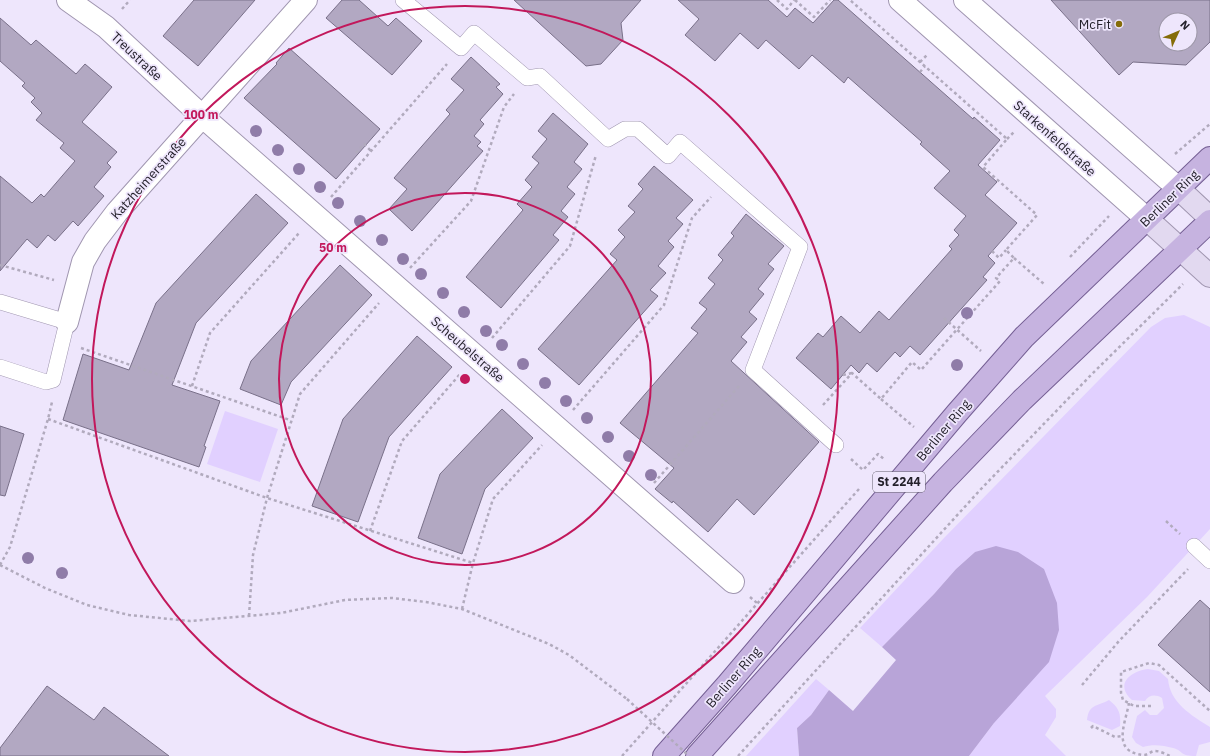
<svg xmlns="http://www.w3.org/2000/svg" width="1210" height="756" font-family="'IBM Plex Sans',sans-serif">
<style>
.green{fill:#e1d0ff}
.forest{fill:#b8a4d8}
.building{fill:#b2a8c2;stroke:#797089;fill-rule:evenodd}
.lines{fill:none;stroke-linecap:round;stroke-linejoin:round}
.service-casing{stroke:#a096b0;stroke-width:16}
.minor-casing{stroke:#a096b0;stroke-width:24}
.tertiary-casing{stroke:#a096b0;stroke-width:24}
.secondary-casing{stroke:#a096b0;stroke-width:24}
.primary-casing{stroke:#755f94;stroke-width:24}
.path{stroke:#b1aabd;stroke-width:2.5;stroke-dasharray:3 3;stroke-linecap:butt}
.service{stroke:#fff;stroke-width:15}
.minor{stroke:#fff;stroke-width:22}
.tertiary{stroke:#fff;stroke-width:22}
.secondary{stroke:#e2d9f0;stroke-width:22}
.primary{stroke:#c6b3e0;stroke-width:22}
.path-bridge{stroke:#b1aabd;stroke-width:2.5;stroke-dasharray:3 3;stroke-linecap:butt}
.tree{fill:#8f7ca8}
.ring{fill:none;stroke:#c2185b;stroke-width:2}
.poi-dot{fill:#856c08;stroke:#eee6fc;stroke-width:1.5}
.labels{text-anchor:middle;stroke-width:3.5;stroke-linejoin:round;paint-order:stroke}
.shield{fill:#eee6fc;stroke:#615c6a;stroke-width:1}
.shield-label{font-size:12px;font-weight:bold;fill:#24212b}
.poi-label{font-size:13px;fill:#24212b;stroke:#eee6fc;text-anchor:end}
.street-label{font-size:13px;fill:#24212b;stroke:#eee6fc}
.centre{fill:#c2185b;stroke:#eee6fc;stroke-width:2}
.ring-label{font-size:12px;text-anchor:middle;font-weight:bold;fill:#c2185b;stroke:#eee6fc;stroke-width:3.5;stroke-linejoin:round;paint-order:stroke}
</style>
<rect width="100%" height="100%" fill="#eee6fc"/>
<path class="green" d="M 1184,315 L 1210,327 L 1210,529 L 1147,597 L 1045,696 L 1056,709 L 1056,717 L 1045,735 L 1066,756 L 969,756 L 994,723 L 975,552 L 956,569 L 934,594 L 882,647 L 860,628 L 944,538 L 1151,327 L 1165,318 Z
M 225,411 L 278,429 L 260,482 L 207,464 Z
M 1148,669 L 1159,671 L 1168,679 C 1170,703 1191,715 1210,727 L 1210,742 L 1199,745 L 1196,756 C 1179,756 1184,751 1173,748 C 1163,745 1152,744 1143,747 L 1136,743 L 1132,737 L 1137,716 L 1145,710 L 1150,715 L 1157,715 L 1164,708 L 1162,698 C 1155,694 1149,695 1145,701 L 1132,700 C 1114,684 1131,671 1148,669 Z
M 816,679 L 829,690 L 811,715 L 797,728 L 799,756 L 746,756 Z
M 1109,700 C 1119,708 1121,713 1120,726 L 1112,730 L 1087,720 C 1089,704 1096,707 1109,700 Z"/>
<path class="forest" d="M 996,546 L 1018,552 L 1044,569 L 1057,603 L 1059,630 L 1049,662 L 994,723 L 969,756 L 799,756 L 797,728 L 811,715 L 829,690 L 853,711 L 896,660 L 882,647 L 934,594 L 956,569 L 975,552 Z"/>
<path class="building" d="M 194,0 L 255,0 L 198,66 L 163,36 Z
M 342,0 L 359,0 L 388,26 L 396,18 L 422,41 L 392,75 L 326,18 Z
M 514,0 L 641,0 L 621,23 L 623,40 L 601,64 L 586,66 Z
M 678,0 L 768,0 L 787,17 L 795,8 L 813,23 L 834,0 L 838,0 L 973,119 L 974,117 L 1000,140 L 978,165 L 997,182 L 985,195 L 1017,223 L 988,256 L 995,263 L 983,277 L 987,280 L 920,355 L 910,346 L 900,357 L 895,352 L 877,372 L 867,363 L 859,373 L 851,365 L 831,389 L 796,358 L 818,333 L 823,337 L 841,316 L 860,333 L 879,311 L 889,320 L 952,249 L 949,246 L 959,235 L 954,230 L 966,216 L 934,188 L 950,171 L 920,144 L 922,142 L 848,77 L 844,83 L 812,55 L 799,69 L 766,40 L 758,49 L 740,33 L 715,61 L 685,35 L 699,19 Z
M 1051,0 L 1210,0 L 1210,42 L 1186,65 L 1133,62 L 1119,75 ZM 1166,20 L 1190,20 L 1190,44 L 1166,44 Z
M 0,18 L 31,45 L 36,40 L 76,74 L 85,64 L 112,87 L 82,122 L 117,152 L 107,163 L 111,167 L 94,187 L 104,196 L 78,226 L 73,221 L 55,241 L 48,235 L 37,248 L 27,239 L 0,271 L 0,176 L 32,203 L 41,194 L 44,197 L 75,161 L 60,148 L 64,143 L 36,120 L 42,113 L 31,102 L 35,98 L 22,86 L 25,83 L 0,61 Z
M 289,48 L 380,129 L 336,179 L 244,98 L 277,64 L 276,63 Z
M 471,57 L 500,84 L 496,87 L 503,94 L 480,120 L 484,124 L 474,136 L 481,142 L 477,146 L 483,151 L 412,231 L 389,209 L 407,189 L 394,178 L 450,114 L 446,110 L 464,90 L 451,79 Z
M 553,113 L 588,144 L 574,162 L 582,169 L 567,187 L 575,194 L 561,211 L 568,217 L 553,235 L 559,240 L 501,308 L 466,277 L 523,210 L 517,204 L 532,187 L 525,180 L 539,163 L 532,157 L 547,139 L 538,131 Z
M 654,166 L 693,200 L 676,218 L 683,224 L 668,241 L 674,247 L 658,266 L 666,273 L 650,290 L 658,296 L 579,385 L 538,349 L 617,260 L 610,254 L 625,237 L 618,230 L 635,212 L 628,206 L 643,189 L 638,184 Z
M 256,194 L 288,223 L 196,323 L 172,385 L 220,401 L 204,446 L 206,447 L 199,467 L 63,420 L 83,354 L 129,370 L 156,303 Z
M 746,214 L 784,246 L 768,264 L 774,269 L 758,289 L 764,294 L 749,312 L 757,319 L 741,337 L 747,342 L 731,361 L 819,442 L 754,515 L 737,499 L 708,532 L 673,501 L 672,503 L 655,489 L 674,468 L 620,423 L 698,333 L 691,328 L 707,309 L 699,303 L 715,284 L 708,278 L 723,260 L 718,255 L 734,236 L 731,233 Z
M 340,265 L 372,295 L 291,382 L 281,405 L 240,389 L 251,361 Z
M 417,336 L 452,367 L 389,437 L 358,522 L 312,506 L 343,419 Z
M 502,409 L 533,438 L 485,489 L 462,554 L 418,538 L 440,474 Z
M 0,426 L 24,434 L 5,496 L 0,495 Z
M 1200,600 L 1210,609 L 1210,692 L 1158,645 Z
M 47,686 L 94,720 L 104,707 L 169,756 L 0,756 L 0,748 Z"/>
<g class="lines">
<defs>
<path id="service" d="M 403,0 L 461,48 L 474,33 L 527,78 L 540,76 L 608,139 L 625,129 L 638,129 L 668,156 L 680,142 L 800,247 L 753,370 L 836,445
M 0,302 L 67,322 L 53,380 L 46,382 L 0,367
M 1194,546 L 1210,561"/>
<path id="minor" d="M 68,0 L 106,27 L 203,117 L 733,582
M 67,322 L 83,262 L 95,241 L 117,212 L 306,0"/>
<path id="tertiary" d="M 900,0 L 1147,219
M 965,0 L 1179,189"/>
<path id="secondary" d="M 1179,189 L 1210,218
M 1147,219 L 1210,276"/>
<path id="primary" d="M 664,756 L 727,685 L 957,413 L 1024,337 L 1210,158
M 697,756 L 943,482 L 1022,400 L 1210,221"/>
</defs>
<use href="#service" class="service-casing"/>
<use href="#minor" class="minor-casing"/>
<use href="#tertiary" class="tertiary-casing"/>
<use href="#secondary" class="secondary-casing"/>
<use href="#primary" class="primary-casing"/>
<path class="path" d="M 777,0 L 787,9 L 794,0
M 795,0 L 814,17 L 830,0
M 122,9 L 130,0
M 920,62 L 927,55
M 920,72 L 925,66
M 1007,139 L 1014,132
M 356,153 L 364,144 L 371,151
M 1175,154 L 1210,124
M 331,197 L 447,64
M 992,251 L 999,258 L 1006,250
M 1070,257 L 1109,216
M 1014,258 L 1044,284
M 0,265 L 54,280
M 410,268 L 471,201 L 504,107 L 514,94
M 944,318 L 981,351
M 492,338 L 570,246 L 596,155
M 81,348 L 290,420
M 843,375 L 852,373
M 192,386 L 210,333 L 300,232
M 881,399 L 914,427
M 823,405 L 852,373 L 881,399 L 912,362 L 921,370 L 1000,281 L 996,278 L 1014,258 L 1006,250 L 1037,215 L 983,167 L 1007,139 L 850,0
M 573,410 L 664,305 L 692,218 L 711,197
M 48,419 L 267,498 L 473,563 L 493,499 L 542,445
M 851,459 L 863,470 L 878,454 L 885,460
M 654,483 L 739,386
M 1166,521 L 1180,534
M 370,531 L 402,441 L 461,373
M 0,565 L 45,588 L 87,605 L 129,615 L 190,621 L 281,613 L 345,600 L 392,598 L 426,602 L 462,609 L 549,644 L 569,655 L 627,699
M 0,565 L 10,547 L 48,419 L 52,402
M 750,597 L 757,603
M 462,609 L 473,563
M 249,616 L 253,555 L 267,498 L 300,394 L 379,303
M 1082,685 L 1119,641 L 1188,569
M 1129,703 C 1125,725 1111,752 1144,755 C 1148,755 1151,751 1155,751 C 1160,751 1166,754 1170,756
M 1151,706 L 1134,706 L 1123,700 L 1121,693 L 1121,672 L 1149,663 L 1159,665 L 1210,711
M 1091,728 L 1093,726 L 1115,737 L 1122,736
M 622,756 L 859,489
M 738,756 L 981,489 L 1091,375 L 1183,284"/>
<use href="#service" class="service"/>
<use href="#minor" class="minor"/>
<use href="#tertiary" class="tertiary"/>
<use href="#secondary" class="secondary"/>
<use href="#primary" class="primary"/>
<path class="path-bridge" d="M 627,699 L 689,756"/>
</g>
<g class="tree">
<circle cx="256" cy="131" r="6"/>
<circle cx="278" cy="150" r="6"/>
<circle cx="299" cy="169" r="6"/>
<circle cx="320" cy="187" r="6"/>
<circle cx="338" cy="203" r="6"/>
<circle cx="360" cy="221" r="6"/>
<circle cx="382" cy="240" r="6"/>
<circle cx="403" cy="259" r="6"/>
<circle cx="421" cy="274" r="6"/>
<circle cx="443" cy="293" r="6"/>
<circle cx="464" cy="312" r="6"/>
<circle cx="967" cy="313" r="6"/>
<circle cx="486" cy="331" r="6"/>
<circle cx="502" cy="345" r="6"/>
<circle cx="523" cy="364" r="6"/>
<circle cx="957" cy="365" r="6"/>
<circle cx="545" cy="383" r="6"/>
<circle cx="566" cy="401" r="6"/>
<circle cx="587" cy="418" r="6"/>
<circle cx="608" cy="437" r="6"/>
<circle cx="629" cy="456" r="6"/>
<circle cx="651" cy="475" r="6"/>
<circle cx="28" cy="558" r="6"/>
<circle cx="62" cy="573" r="6"/>
</g>
<g class="ring">
<circle cx="465" cy="379" r="186"/>
<circle cx="465" cy="379" r="373"/>
</g>
<circle class="poi-dot" cx="1119" cy="24" r="4"/>
<g class="labels">
<rect class="shield" x="873" y="472" width="52" height="20" rx="3"/>
<g class="shield-label">
<text x="899" y="486">St 2244</text>
</g>
<g class="poi-label">
<text x="1111" y="29">McFit</text>
</g>
<g class="street-label">
<text transform="translate(137 56) rotate(43)" y="5">Treustraße</text>
<text transform="translate(1055 138) rotate(42)" y="5">Starkenfeldstraße</text>
<text transform="translate(148 178) rotate(-48)" y="5">Katzheimerstraße</text>
<text transform="translate(1169 198) rotate(-44)" y="5">Berliner Ring</text>
<text transform="translate(468 349) rotate(41)" y="5">Scheubelstraße</text>
<text transform="translate(943 430) rotate(-50)" y="5">Berliner Ring</text>
<text transform="translate(733 677) rotate(-49)" y="5">Berliner Ring</text>
</g>
</g>
<circle cx="465" cy="379" r="6" class="centre"/>
<g class="ring-label">
<text x="201" y="119">100 m</text>
<text x="333" y="252">50 m</text>
</g>
<g transform="translate(1178 32) rotate(46)"><circle r="19" fill="#eee6fc" stroke="#9d97a8"/>
<path d="M0-3L7 15L0 10L-7 15Z" fill="#856c08"/>
<text y="-6" font-size="11" font-weight="bold" text-anchor="middle" fill="#24212b">N</text>
</g>
</svg>
